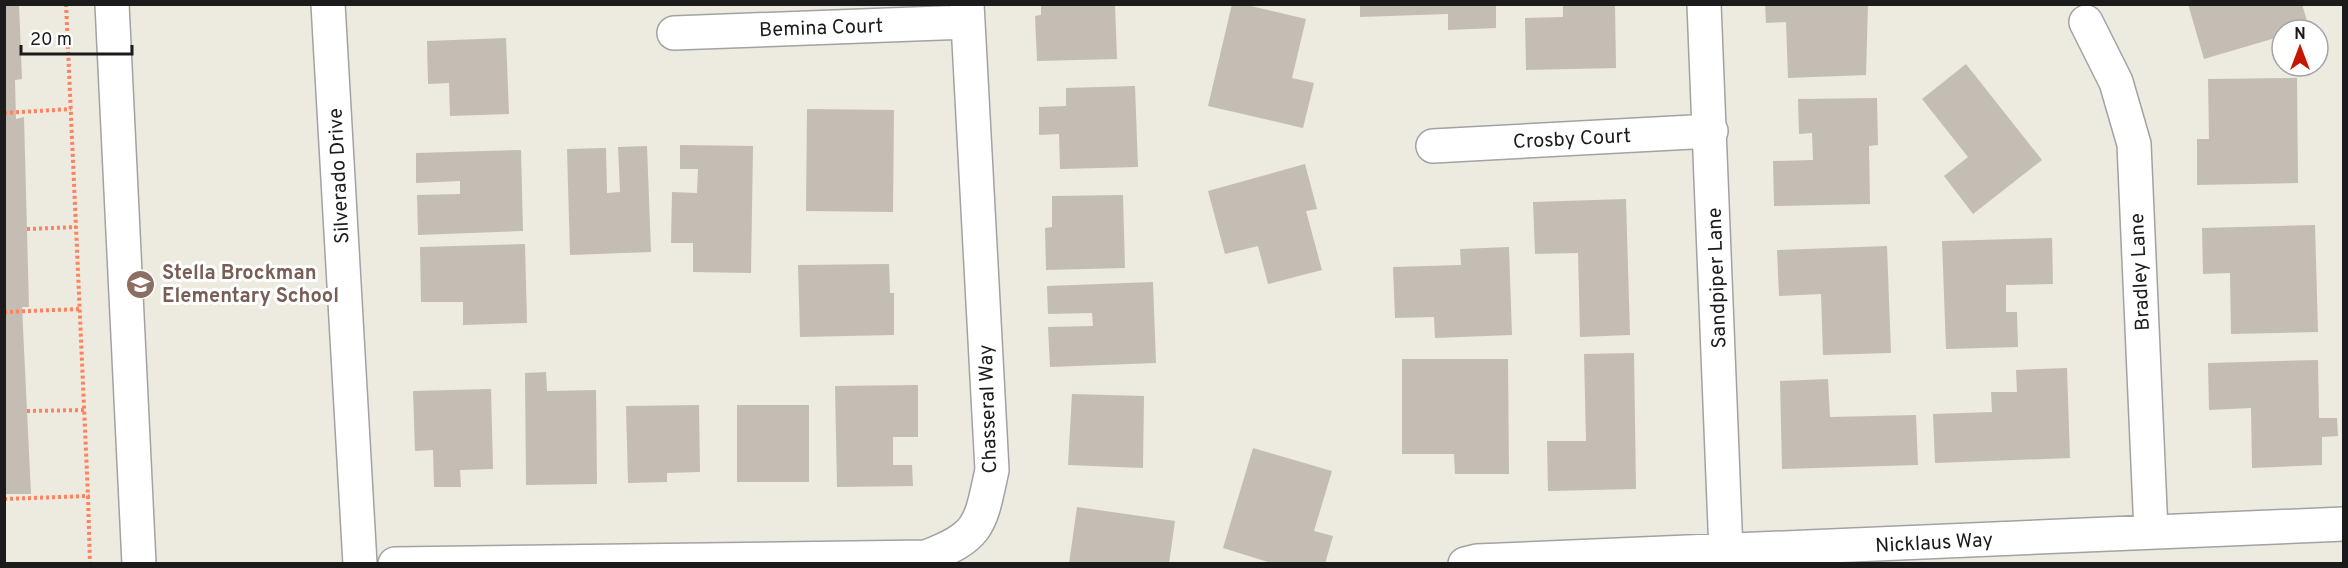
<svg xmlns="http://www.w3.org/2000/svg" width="2348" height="568" font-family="Overpass,sans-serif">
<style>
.building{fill:#c4bdb3}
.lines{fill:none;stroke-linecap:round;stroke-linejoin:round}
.minor-casing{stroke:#a2a2a2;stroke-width:36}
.path{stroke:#ff825e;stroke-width:4;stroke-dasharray:3 3;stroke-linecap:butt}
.minor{stroke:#fff;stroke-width:33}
.labels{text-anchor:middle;stroke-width:6;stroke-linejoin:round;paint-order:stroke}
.street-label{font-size:20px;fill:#1b1b1b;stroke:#fff}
.education-label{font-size:20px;font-weight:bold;fill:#785e54;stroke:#fff;text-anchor:start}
</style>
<rect width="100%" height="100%" fill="#edeadf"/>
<path class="building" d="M 4,4 L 19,4 L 22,79 L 15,80 L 16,119 L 24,117 L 29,307 L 22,307 L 31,494 L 4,494 Z
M 1041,4 L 1115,4 L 1117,59 L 1037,61 L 1035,16 L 1041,15 Z
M 1232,4 L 1243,4 L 1306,19 L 1292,78 L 1314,83 L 1303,128 L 1208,106 Z
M 1360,4 L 1496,4 L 1496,28 L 1448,30 L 1448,14 L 1360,17 Z
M 1563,4 L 1615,4 L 1616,68 L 1526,70 L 1525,18 L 1563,17 Z
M 1765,4 L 1868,4 L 1866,75 L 1788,78 L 1786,22 L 1766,23 Z
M 2188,4 L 2302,4 L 2309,28 L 2282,30 L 2282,36 L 2204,59 Z
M 506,38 L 509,114 L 450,116 L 449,83 L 428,84 L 427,41 Z
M 1966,64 L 2042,160 L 1973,214 L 1944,176 L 1968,157 L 1922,99 Z
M 2297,78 L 2298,183 L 2197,185 L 2197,139 L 2209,139 L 2208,79 Z
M 1135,86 L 1138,167 L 1060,169 L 1059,134 L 1039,135 L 1039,107 L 1066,106 L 1066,88 Z
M 1877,98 L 1878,145 L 1869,146 L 1870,204 L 1774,206 L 1773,161 L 1813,160 L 1812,133 L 1799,134 L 1798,99 Z
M 807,109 L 894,110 L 893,212 L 806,211 Z
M 680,145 L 753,146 L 751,273 L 693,272 L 693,243 L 671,243 L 672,192 L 697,193 L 698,169 L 680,169 Z
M 647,146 L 651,252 L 570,255 L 567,149 L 606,148 L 607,193 L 620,192 L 618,147 Z
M 521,150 L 523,231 L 418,235 L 417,195 L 460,194 L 460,181 L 416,183 L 416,153 Z
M 1305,164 L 1317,209 L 1306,211 L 1322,270 L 1268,284 L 1258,246 L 1225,254 L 1208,191 Z
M 1123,195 L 1125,268 L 1046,270 L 1045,228 L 1052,227 L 1052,196 Z
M 1626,199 L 1630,335 L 1580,337 L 1578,253 L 1535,254 L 1533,202 Z
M 2315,225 L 2318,332 L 2231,334 L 2230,273 L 2203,274 L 2202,228 Z
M 2052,238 L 2053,284 L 2006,285 L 2006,312 L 2017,312 L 2018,347 L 1946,349 L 1942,241 Z
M 525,244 L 527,323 L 463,325 L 463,302 L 421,302 L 420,247 Z
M 1887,246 L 1891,353 L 1823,355 L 1821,294 L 1779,296 L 1777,250 Z
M 1509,247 L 1512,335 L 1435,338 L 1434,317 L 1395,318 L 1393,267 L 1461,265 L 1460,249 Z
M 889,264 L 890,293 L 894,293 L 894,335 L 800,337 L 798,265 Z
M 1153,282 L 1156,363 L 1050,367 L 1048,327 L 1093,326 L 1092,313 L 1048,314 L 1047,286 Z
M 1634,353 L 1636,489 L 1548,491 L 1547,441 L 1586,441 L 1584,354 Z
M 1402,359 L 1508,359 L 1509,474 L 1455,474 L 1454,454 L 1402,454 Z
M 2318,360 L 2319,418 L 2337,418 L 2338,436 L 2322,437 L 2322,465 L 2252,468 L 2251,408 L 2209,410 L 2208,363 Z
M 2067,368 L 2070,458 L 1935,463 L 1933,414 L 1992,412 L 1991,392 L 2017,392 L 2016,370 Z
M 546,372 L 547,391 L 596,390 L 597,484 L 526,485 L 525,373 Z
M 1828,379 L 1830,417 L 1916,415 L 1918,465 L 1782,469 L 1780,381 Z
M 918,385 L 918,437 L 893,437 L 893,465 L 912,465 L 913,486 L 837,487 L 835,386 Z
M 491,389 L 493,469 L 460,470 L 461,487 L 434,487 L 433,450 L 415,451 L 413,391 Z
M 1072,394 L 1144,396 L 1143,468 L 1068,465 Z
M 699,405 L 700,472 L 667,473 L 667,482 L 628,483 L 626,406 Z
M 737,405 L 809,405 L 809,482 L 737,482 Z
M 1253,448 L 1332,471 L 1314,531 L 1333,536 L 1325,564 L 1274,564 L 1223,548 Z
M 1077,507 L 1175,521 L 1169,564 L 1069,564 Z"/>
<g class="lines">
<defs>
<path id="minor" d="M 112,4 L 139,564
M 328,4 L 360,564
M 1704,4 L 1726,552
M 2086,22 L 2116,82 L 2134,144 L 2151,532
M 674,33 L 967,22
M 1433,146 L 1711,131
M 395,564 L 926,557 C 981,536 980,525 992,470 L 967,4
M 1465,564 L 1477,561 L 2344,524"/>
</defs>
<use href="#minor" class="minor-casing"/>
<path class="path" d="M 66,4 L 88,496
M 4,113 L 71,109
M 27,229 L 76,227
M 4,312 L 80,309
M 27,411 L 84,410
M 4,499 L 88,496 L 90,564"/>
<use href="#minor" class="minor"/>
</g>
<defs>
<symbol id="school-disc" viewBox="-11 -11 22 22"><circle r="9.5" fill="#8d6e63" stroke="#fff"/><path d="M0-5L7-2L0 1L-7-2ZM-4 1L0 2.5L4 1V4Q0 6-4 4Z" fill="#fff"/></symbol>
</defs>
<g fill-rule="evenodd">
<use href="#school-disc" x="124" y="268" width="33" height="33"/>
</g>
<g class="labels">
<g class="street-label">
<text transform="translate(821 27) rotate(-2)" y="7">Bemina Court</text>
<text transform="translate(1572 138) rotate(-3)" y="7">Crosby Court</text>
<text transform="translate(338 176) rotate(-93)" y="7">Silverado Drive</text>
<text transform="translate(2139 272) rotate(-93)" y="7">Bradley Lane</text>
<text transform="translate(1716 278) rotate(-92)" y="7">Sandpiper Lane</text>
<text transform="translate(987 409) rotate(-92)" y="7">Chasseral Way</text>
<text transform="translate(1934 542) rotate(-3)" y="7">Nicklaus Way</text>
</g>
<g class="education-label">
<text x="162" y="279">Stella Brockman<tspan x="162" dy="23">Elementary School</tspan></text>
</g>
</g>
<rect width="2348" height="568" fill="none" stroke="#1b1b1b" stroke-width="12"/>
<g transform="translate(2300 48)"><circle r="28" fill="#ffffff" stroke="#a4a4a4" stroke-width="1.5"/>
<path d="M0-4.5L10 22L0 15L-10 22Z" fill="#c51700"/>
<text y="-9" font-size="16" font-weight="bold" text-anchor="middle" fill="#1b1b1b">N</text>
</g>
<path d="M21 45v9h111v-9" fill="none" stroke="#1b1b1b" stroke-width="3"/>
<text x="30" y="45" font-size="18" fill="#1b1b1b" stroke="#ffffff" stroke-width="4.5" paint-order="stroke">20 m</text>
</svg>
